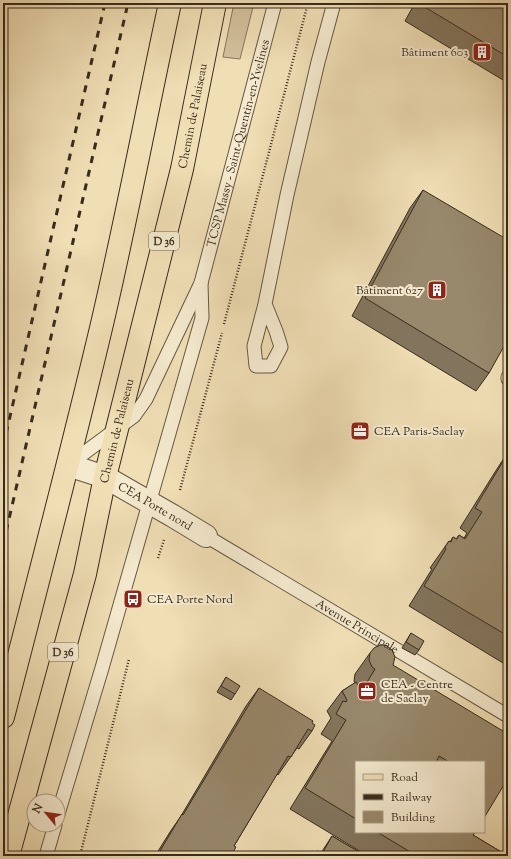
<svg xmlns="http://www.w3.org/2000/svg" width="511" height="859" font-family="'Sorts Mill Goudy',serif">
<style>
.green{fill:#d1c09b;stroke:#84765c}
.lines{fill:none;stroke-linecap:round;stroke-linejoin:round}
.service-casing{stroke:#665842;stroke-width:15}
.minor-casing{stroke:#665842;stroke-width:24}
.primary-casing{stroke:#382b1c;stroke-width:24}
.path{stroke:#382b1c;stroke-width:2.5;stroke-dasharray:1 2;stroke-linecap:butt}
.service{stroke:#f5eacf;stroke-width:13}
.minor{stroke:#f5eacf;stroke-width:22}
.primary{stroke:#f0deb5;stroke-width:22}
.rail{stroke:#382b1c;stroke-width:3;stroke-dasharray:7 7;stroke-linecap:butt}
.wall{fill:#83755d;stroke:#382b1c}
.building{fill:#98886c;stroke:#382b1c}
.labels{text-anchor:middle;stroke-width:4;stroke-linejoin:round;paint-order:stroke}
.shield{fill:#f5eacf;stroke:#716452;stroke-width:1}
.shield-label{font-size:11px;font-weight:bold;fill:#382b1c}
.poi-label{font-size:12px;fill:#382b1c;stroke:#f5eacf;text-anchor:start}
.street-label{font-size:12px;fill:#382b1c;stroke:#f5eacf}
</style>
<rect width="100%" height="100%" fill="#f0deb5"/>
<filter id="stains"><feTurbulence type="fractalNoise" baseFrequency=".005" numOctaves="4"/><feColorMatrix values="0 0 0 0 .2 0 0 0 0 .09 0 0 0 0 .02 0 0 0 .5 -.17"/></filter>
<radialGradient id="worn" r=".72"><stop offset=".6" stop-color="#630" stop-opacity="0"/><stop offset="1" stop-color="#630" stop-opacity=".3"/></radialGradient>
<path class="green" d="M 234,3 L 254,3 L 240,59 L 223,57 Z"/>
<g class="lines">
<defs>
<g id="service">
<path d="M 265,304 L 276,331 L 281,347 L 271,366 L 256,366 L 254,346 L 265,304 L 287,195 L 318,62 L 334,3"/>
<path d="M 508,377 L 508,379"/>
<path id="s1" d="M 68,465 L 134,416 L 146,399 L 201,283 L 275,3"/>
<path id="s2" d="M 206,536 L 508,716"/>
<path d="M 58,814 L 102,668 L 202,318 L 201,283"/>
<path d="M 46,856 L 55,825"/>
</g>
<g id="minor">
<path id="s3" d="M 68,465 L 105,477 L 173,516 L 206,536"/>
</g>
<g id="primary">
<path d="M 3,717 C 37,586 71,455 102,324 C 127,217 147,110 170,3"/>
<path id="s4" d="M 8,856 L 85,574 L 105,477 L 182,169 L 215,3"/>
</g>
</defs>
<use href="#service" class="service-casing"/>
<use href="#minor" class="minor-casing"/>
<use href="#primary" class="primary-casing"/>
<path class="path" d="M 224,324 L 308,3
M 180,490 L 222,333
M 158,558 L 164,540
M 80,856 L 129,659"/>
<use href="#service" class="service"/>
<use href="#minor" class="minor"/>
<use href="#primary" class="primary"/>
<path class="rail" d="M 3,447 L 105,3
M 3,545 L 128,3"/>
</g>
<path class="wall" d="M 415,3 L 508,3 L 508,83 L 405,21 Z
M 423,190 L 489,373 L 476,391 L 352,316 L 410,208 Z
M 508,452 L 508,666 L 409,606 L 432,569 L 430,568 L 449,541 L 450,542 L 453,537 L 456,539 L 459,535 L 464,538 L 467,533 L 460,528 L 495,472 Z
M 411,633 L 419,650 L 415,655 L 402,648 Z
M 370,653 L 393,665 L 484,762 L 356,762 L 356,832 L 475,832 L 473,835 L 508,856 L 368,856 L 290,809 L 332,741 L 321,734 L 331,718 L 327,711 L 342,691 L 355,683 L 354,681 L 355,674 Z
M 226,677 L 235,694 L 231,700 L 217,692 Z
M 259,688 L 312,731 L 299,749 L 297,748 L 278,775 L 277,774 L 234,846 L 231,856 L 155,856 L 170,832 L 181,816 L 246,706 Z
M 332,836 L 366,856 L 314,856 L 317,851 L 321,853 Z"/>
<path class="building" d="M 418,3 L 508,3 L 508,57 Z
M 423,190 L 508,240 L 508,339 L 489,373 L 365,298 Z
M 508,453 L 508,636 L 424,586 L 446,549 L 445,547 L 449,541 L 451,542 L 453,537 L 457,539 L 459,535 L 465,539 L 482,512 L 475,508 Z
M 411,633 L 424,641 L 419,650 L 406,642 Z
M 380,645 L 386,645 L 392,650 L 395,657 L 393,665 L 508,734 L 508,778 L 484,818 L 484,762 L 449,762 L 439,756 L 436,762 L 356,762 L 356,819 L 305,788 L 346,720 L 336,714 L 343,701 L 346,702 L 347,700 L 342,691 L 356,682 L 360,688 L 366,684 L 375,669 L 372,667 L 369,660 L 370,653 L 374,648 Z
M 226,677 L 240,686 L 235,694 L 221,686 Z
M 259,688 L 313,721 L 312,723 L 315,725 L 312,731 L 308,729 L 291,757 L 288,756 L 234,846 L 236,847 L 231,856 L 157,856 L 182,814 L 183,815 Z
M 377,832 L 475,832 L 473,835 L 508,856 L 417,856 Z
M 332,836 L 366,856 L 314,856 L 317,851 L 322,854 Z"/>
<defs>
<symbol id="building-square" viewBox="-11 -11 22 22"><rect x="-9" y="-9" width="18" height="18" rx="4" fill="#8f2418" stroke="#f5eacf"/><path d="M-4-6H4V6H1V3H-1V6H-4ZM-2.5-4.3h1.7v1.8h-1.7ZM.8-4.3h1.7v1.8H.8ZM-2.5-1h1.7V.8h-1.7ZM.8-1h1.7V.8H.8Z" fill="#fff"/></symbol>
<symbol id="office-square" viewBox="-11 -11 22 22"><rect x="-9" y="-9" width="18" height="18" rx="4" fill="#8f2418" stroke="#f5eacf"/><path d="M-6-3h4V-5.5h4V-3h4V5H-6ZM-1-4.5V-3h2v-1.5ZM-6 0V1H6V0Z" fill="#fff"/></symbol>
<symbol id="bus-square" viewBox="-11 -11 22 22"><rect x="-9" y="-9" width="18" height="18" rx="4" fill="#8f2418" stroke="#f5eacf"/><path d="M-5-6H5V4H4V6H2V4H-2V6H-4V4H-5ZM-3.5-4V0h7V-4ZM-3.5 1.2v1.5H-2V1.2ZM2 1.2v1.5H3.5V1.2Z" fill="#fff"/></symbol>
</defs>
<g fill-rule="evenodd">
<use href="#building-square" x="471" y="41" width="22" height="22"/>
<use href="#building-square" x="426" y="279" width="22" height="22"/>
<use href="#office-square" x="349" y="420" width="22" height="22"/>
<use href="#bus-square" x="122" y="588" width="22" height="22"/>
<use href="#office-square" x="356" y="680" width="22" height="22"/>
</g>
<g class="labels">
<g class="shield">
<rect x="149" y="232" width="30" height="18" rx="3"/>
<rect x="48" y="643" width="30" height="18" rx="3"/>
</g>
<g class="shield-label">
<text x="164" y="245">D 36</text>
<text x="63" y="656">D 36</text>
</g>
<g class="poi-label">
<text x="468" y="56" text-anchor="end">Bâtiment 603</text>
<text x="423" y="294" text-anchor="end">Bâtiment 627</text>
<text x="374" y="435">CEA Paris-Saclay</text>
<text x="147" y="603">CEA Porte Nord</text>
<text x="381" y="688">CEA - Centre<tspan x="381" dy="14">de Saclay</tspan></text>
</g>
<g class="street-label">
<text dy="4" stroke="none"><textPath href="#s4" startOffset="763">Chemin de Palaiseau</textPath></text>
<text dy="4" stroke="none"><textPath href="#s1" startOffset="376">TCSP Massy - Saint-Quentin-en-Yvelines</textPath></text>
<text dy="4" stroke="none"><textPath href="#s4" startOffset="439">Chemin de Palaiseau</textPath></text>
<text dy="4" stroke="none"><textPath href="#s3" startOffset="97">CEA Porte nord</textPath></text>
<text dy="4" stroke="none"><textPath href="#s2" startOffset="176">Avenue Principale</textPath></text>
</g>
</g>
<rect width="511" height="859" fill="none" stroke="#f0deb5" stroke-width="16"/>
<rect x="4" y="4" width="503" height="851" fill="none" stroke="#382b1c" stroke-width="2"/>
<rect x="8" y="8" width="495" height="843" fill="none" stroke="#382b1c"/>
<rect x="355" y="761" width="130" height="72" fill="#f5eacf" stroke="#a99e87"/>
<rect x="363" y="774" width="20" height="6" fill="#f0deb5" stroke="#a99e87"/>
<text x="391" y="781" font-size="12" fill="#382b1c">Road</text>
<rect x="363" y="794" width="20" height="6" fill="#382b1c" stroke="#a99e87"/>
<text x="391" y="801" font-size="12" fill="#382b1c">Railway</text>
<rect x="363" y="811" width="20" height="12" fill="#98886c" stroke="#a99e87"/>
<text x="391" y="821" font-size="12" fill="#382b1c">Building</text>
<g transform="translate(46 813) rotate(299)"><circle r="19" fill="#f5eacf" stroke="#a99e87"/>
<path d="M0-3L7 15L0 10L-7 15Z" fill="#8f2418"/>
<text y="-6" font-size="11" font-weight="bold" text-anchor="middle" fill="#382b1c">N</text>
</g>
<rect width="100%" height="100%" filter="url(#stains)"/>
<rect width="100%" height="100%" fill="url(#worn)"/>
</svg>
